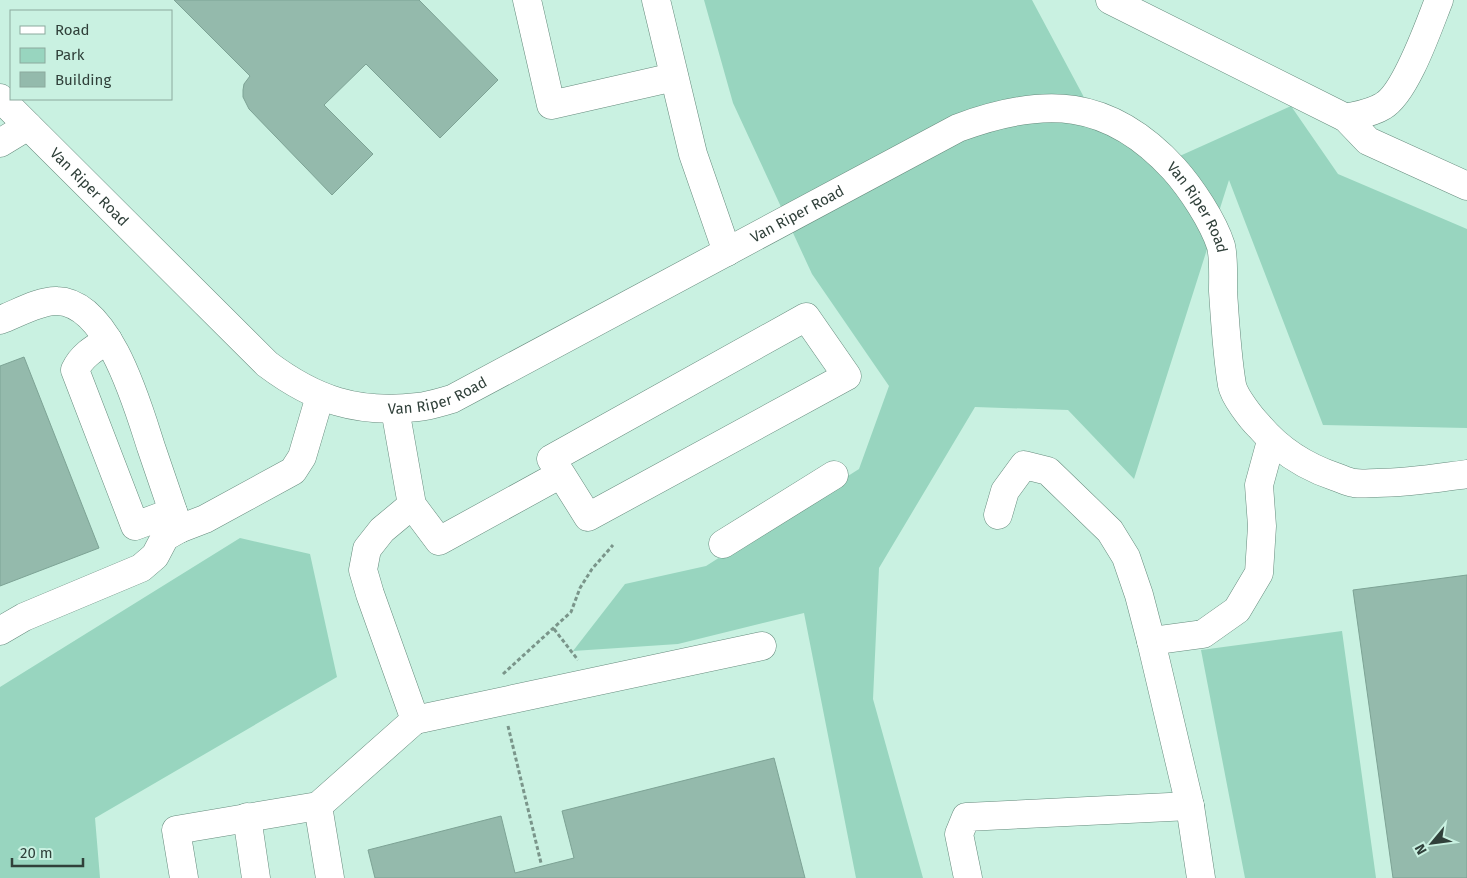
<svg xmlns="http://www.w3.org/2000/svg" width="1467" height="878" font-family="'Fira Sans',sans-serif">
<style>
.green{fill:#98d5bf}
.building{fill:#94baac;stroke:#7da395}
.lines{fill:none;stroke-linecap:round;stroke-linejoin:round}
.minor-casing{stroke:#668b7d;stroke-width:29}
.path{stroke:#7a958a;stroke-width:3;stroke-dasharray:4 2.5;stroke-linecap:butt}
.minor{stroke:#fff;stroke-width:28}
.labels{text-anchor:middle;stroke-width:4;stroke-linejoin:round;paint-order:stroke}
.street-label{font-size:15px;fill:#30403a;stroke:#c9f1e1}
</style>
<rect width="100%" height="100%" fill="#c9f1e1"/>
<path class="green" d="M 704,0 L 1032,0 L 1094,116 L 1173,159 L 1291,106 L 1338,174 L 1467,229 L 1467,428 L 1323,425 L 1229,180 L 1134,479 L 1068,410 L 975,407 L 879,568 L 873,699 L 923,878 L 856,878 L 804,613 L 678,644 L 573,651 L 625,584 L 706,566 L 859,469 L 889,386 L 812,274 L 733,103 Z
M 240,538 L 310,554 L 337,677 L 95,818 L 100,878 L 0,878 L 0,687 Z
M 1342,631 L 1376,878 L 1245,878 L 1201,650 Z"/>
<path class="building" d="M 174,0 L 419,0 L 498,80 L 440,138 L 366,64 L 324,105 L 373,154 L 332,195 L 249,109 L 243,97 L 243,90 L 244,84 L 250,76 Z
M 24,357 L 99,548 L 0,586 L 0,366 Z
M 1467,575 L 1467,878 L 1393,878 L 1353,590 Z
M 774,758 L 805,878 L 375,878 L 368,850 L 501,816 L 515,873 L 574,858 L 562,811 Z"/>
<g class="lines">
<defs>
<g id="minor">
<path d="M 527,0 L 551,105 L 674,77"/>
<path d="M 656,0 L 693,154 L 727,252"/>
<path d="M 1110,0 L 1346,118 L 1368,141 L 1467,186"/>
<path id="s1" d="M 0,98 L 267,364 C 315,400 357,414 418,407 C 429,406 441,402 452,399 L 958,128 C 1044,96 1109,98 1174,169 C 1191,188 1213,221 1221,246 C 1224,259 1223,277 1223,291 C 1225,321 1227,356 1232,385 C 1234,396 1251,418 1259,426 C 1280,451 1306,467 1336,477 C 1342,479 1348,482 1354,483 C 1362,484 1370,483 1377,483 C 1408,483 1437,478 1467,474"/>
<path d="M 1346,118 C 1358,115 1372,113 1383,106 C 1406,93 1429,25 1439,0"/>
<path d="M 0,143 L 28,126"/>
<path d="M 0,320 C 16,314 41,300 57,301 C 109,302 138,407 151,447 C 160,474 170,502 179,529"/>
<path d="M 108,340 C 95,348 82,355 75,370 L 135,526 L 173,512"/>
<path d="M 395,409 L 412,505 L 439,541 L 561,474 L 551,459 L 806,317 L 847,376 L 588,517 L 561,474"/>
<path d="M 998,515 L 1005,491 L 1024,465 L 1048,471 L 1110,531 L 1126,557 L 1139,595 L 1151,641"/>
<path d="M 723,544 L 834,475"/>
<path d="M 0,631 L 24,617 L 141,568 L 155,556 L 165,537 L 179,529 L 205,519 L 293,471 L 302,457 L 320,396"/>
<path d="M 415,720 L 762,646"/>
<path d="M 318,806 L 330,878"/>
<path d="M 247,817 L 256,878"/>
<path d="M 184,878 L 176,830 L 318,806 L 415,720 L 370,594 L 363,570 L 367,549 L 382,530 L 412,505"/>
<path d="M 968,878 L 959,834 L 966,817 L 1190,806"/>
<path d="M 1201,878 L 1190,806 L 1151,641 L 1203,634 L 1237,610 L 1259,573 L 1262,526 L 1259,485 L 1271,441"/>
</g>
</defs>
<use href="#minor" class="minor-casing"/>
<path class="path" d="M 554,629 L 578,660
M 503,674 L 571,612 L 580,588 L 592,569 L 613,545
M 508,726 L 541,863"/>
<use href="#minor" class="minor"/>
</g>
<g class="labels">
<g class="street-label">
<text dy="5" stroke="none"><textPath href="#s1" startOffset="126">Van Riper Road</textPath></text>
<text dy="5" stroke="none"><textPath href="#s1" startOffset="1430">Van Riper Road</textPath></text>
<text dy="5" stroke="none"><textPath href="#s1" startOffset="965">Van Riper Road</textPath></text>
<text dy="5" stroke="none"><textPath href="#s1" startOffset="560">Van Riper Road</textPath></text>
</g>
</g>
<rect x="10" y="10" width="162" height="90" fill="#c9f1e1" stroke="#8caa9e"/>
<rect x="20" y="26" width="25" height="8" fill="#ffffff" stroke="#8caa9e"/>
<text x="55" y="35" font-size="15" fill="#30403a">Road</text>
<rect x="20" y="48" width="25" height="15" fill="#98d5bf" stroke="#8caa9e"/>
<text x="55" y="60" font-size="15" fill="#30403a">Park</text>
<rect x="20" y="72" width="25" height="15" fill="#94baac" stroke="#8caa9e"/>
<text x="55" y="85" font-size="15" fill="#30403a">Building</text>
<g transform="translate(1432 843) rotate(241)" stroke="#c9f1e1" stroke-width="4" paint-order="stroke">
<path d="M0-4L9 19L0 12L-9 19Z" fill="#30403a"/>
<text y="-8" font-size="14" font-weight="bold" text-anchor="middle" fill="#30403a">N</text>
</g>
<path d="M12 858v8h71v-8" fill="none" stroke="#30403a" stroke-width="2.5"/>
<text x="20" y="858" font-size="15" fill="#30403a" stroke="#c9f1e1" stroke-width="4" paint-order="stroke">20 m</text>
</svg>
